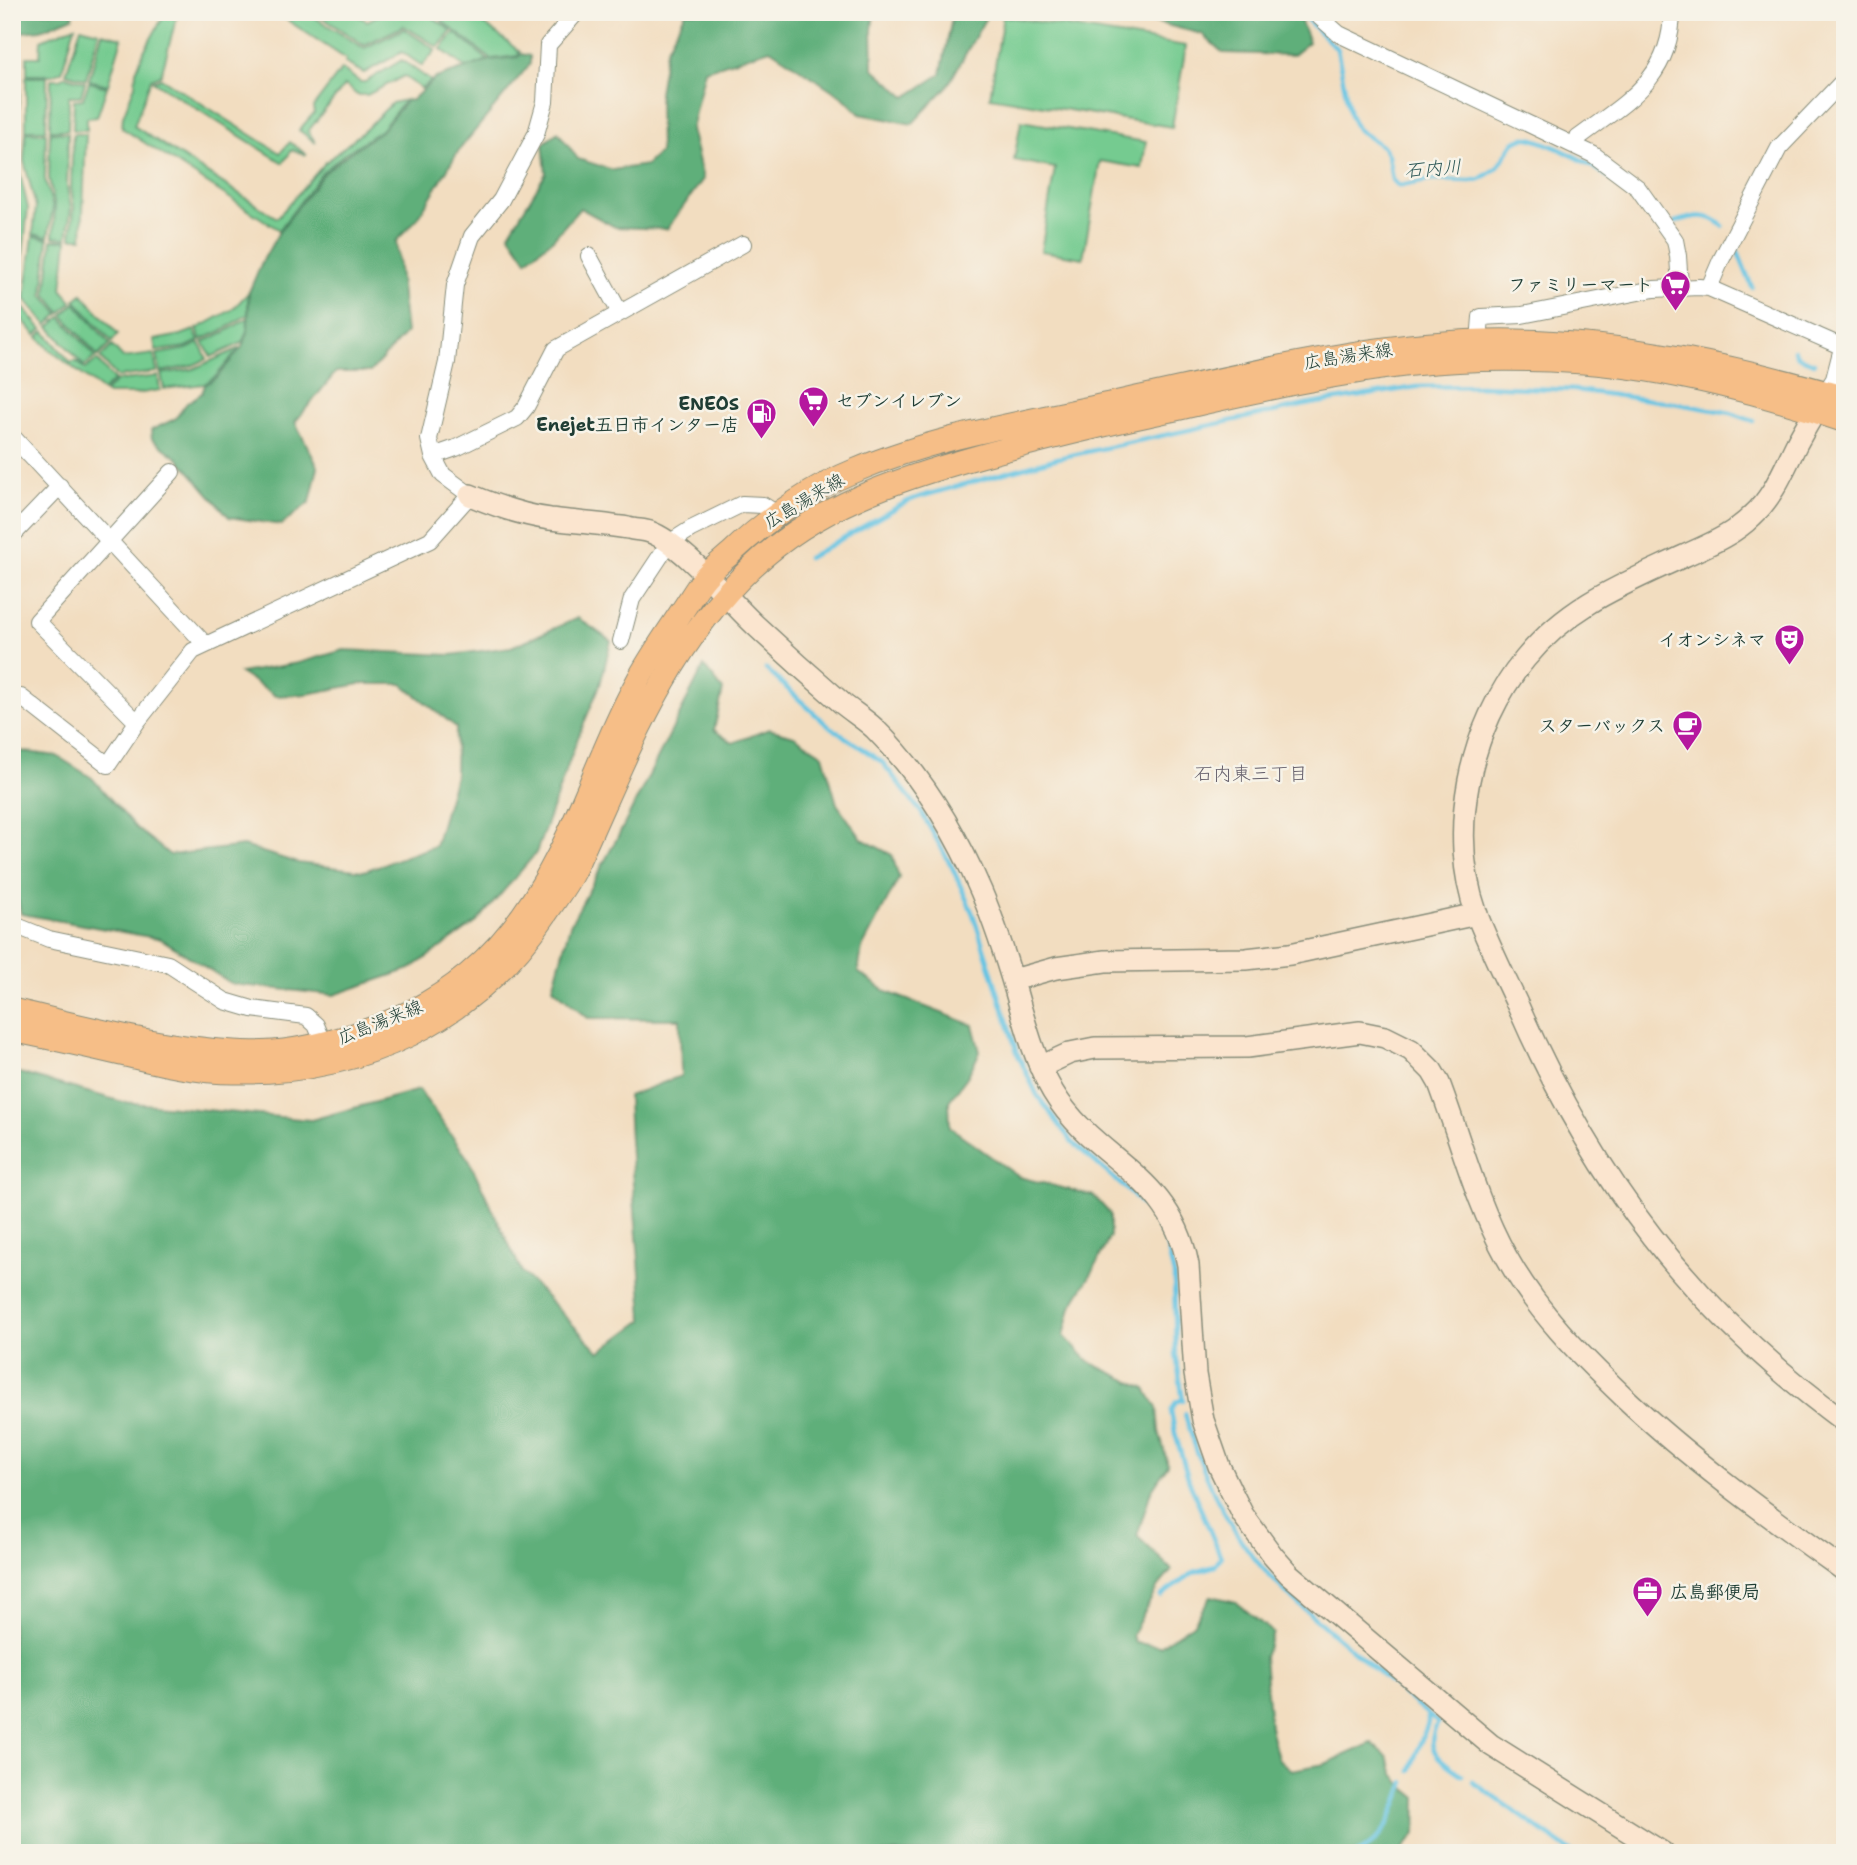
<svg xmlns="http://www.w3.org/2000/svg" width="1857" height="1865" font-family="'Shantell Sans','Klee One',sans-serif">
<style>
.green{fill:#74cb90;stroke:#4a8462;stroke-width:2}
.forest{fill:#5faf7a;stroke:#3f7657;stroke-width:2}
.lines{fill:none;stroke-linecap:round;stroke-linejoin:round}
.stream{stroke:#65c4e3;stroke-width:4.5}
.street-casing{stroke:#888d7a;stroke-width:18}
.secondary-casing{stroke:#888d7a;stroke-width:24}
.primary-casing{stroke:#888d7a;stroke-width:25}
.street{stroke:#fff;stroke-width:16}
.secondary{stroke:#fbe5cf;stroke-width:21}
.primary{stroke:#f6be87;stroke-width:23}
.labels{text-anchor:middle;stroke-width:5;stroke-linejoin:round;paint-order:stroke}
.poi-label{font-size:18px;font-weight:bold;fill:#1f3d34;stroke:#f7f3e8;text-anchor:end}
.street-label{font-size:18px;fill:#1f3d34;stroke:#f7f3e8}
.water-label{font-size:19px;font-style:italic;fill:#2d5857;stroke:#f7f3e8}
.neighbourhood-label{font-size:19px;fill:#67616d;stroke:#f7f3e8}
</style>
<rect width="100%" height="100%" fill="#f7f3e8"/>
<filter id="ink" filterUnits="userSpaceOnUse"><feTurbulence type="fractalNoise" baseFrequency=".0143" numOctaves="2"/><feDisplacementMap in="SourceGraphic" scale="14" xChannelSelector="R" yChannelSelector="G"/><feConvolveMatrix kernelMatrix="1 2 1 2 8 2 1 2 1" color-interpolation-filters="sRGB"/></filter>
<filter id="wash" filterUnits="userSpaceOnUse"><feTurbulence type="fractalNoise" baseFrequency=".00686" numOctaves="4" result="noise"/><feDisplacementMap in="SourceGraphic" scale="28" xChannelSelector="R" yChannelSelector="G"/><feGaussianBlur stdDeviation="1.57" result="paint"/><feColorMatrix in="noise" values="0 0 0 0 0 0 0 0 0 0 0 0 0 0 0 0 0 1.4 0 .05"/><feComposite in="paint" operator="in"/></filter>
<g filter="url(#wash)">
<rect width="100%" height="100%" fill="#f2ddc0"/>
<path class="green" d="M 166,12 L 178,12 L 161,75 L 151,79 L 134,126 L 277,218 L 325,163 L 366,129 L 392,103 L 405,100 L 381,130 L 344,154 L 322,173 L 279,230 L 122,128 L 123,116 L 135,85 L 136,71 L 144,51 Z
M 288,12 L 306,12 L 364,48 L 404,29 L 436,50 L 422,66 L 402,52 L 364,73 L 345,63 L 346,59 L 284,18 Z
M 314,12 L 352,12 L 367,21 L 385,12 L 425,12 L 452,31 L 438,47 L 404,26 L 364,45 Z
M 448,12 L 469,12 L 520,52 L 517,56 L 491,59 L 442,21 Z
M 1003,16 L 1186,46 L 1172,127 L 990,97 Z
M 75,26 L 62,71 L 53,75 L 27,75 L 27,57 L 40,57 L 41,40 Z
M 81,27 L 99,32 L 86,79 L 66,73 Z
M 102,33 L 122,38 L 108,85 L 89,80 Z
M 454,33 L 455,33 L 488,60 L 466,68 L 441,49 Z
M 18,54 L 21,57 L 17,161 L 28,208 L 18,302 L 42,329 L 36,335 L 12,308 L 12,113 Z
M 402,60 L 431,81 L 421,89 L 404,76 L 367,95 L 357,95 L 345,85 L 308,131 L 316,143 L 299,130 L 314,113 L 313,107 L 342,69 L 360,82 L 365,82 Z
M 65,76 L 85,82 L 81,96 L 69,96 L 68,130 L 50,130 L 51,79 L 60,79 Z
M 26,77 L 47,77 L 46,130 L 26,130 Z
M 161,78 L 280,153 L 290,142 L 307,155 L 292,150 L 283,163 L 153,81 Z
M 89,82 L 107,87 L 97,117 L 87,118 L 87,130 L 73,130 L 74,100 L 83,99 Z
M 1021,121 L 1146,142 L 1142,168 L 1100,161 L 1083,258 L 1041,251 L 1055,168 L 1014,160 Z
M 26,132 L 46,133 L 45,179 L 53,208 L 48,237 L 33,234 L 36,207 L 24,161 Z
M 50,132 L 68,133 L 67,187 L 71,208 L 67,238 L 53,237 L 55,208 L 49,178 Z
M 73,134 L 86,134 L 82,238 L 71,238 L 74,207 L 71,188 Z
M 33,236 L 48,239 L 43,295 L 59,314 L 47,325 L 25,299 Z
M 52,240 L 67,240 L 62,289 L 72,302 L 61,313 L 46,294 Z
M 248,293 L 248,314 L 225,329 L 201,340 L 197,329 L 233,309 Z
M 82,294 L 118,334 L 112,342 L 75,300 Z
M 75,303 L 110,344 L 98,356 L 63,315 Z
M 61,317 L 96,357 L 84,366 L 49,327 Z
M 248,318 L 247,330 L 242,343 L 211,357 L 203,342 L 225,332 Z
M 194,330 L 199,341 L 186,347 L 156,351 L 154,340 L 181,335 Z
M 44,331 L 71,363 L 76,361 L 85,369 L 97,360 L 114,380 L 103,391 L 49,349 L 38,337 Z
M 200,343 L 207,359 L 191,366 L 160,372 L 157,354 L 187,349 Z
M 112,346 L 123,358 L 154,354 L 157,372 L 117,377 L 100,358 Z
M 240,348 L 216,376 L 204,384 L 164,389 L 161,374 L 193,369 Z
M 158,376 L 160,390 L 136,394 L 108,394 L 105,392 L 116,381 Z"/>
<path class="forest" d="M 12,12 L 74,12 L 73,17 L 41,30 L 12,33 Z
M 686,12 L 874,12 L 872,30 L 873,68 L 906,97 L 941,74 L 953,12 L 989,12 L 947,87 L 912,124 L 860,114 L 844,98 L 770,49 L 705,70 L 691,129 L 703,179 L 667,229 L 615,227 L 580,208 L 553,239 L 527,260 L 509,234 L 546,173 L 543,144 L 558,132 L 578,159 L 613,170 L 646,165 L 660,152 L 659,93 L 666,50 Z
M 1114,12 L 1292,12 L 1299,17 L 1309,42 L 1293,55 L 1223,53 L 1202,34 Z
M 521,54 L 530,56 L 530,64 L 459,150 L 418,218 L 396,241 L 406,333 L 370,372 L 336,372 L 295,422 L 318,467 L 310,502 L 281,525 L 229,517 L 179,459 L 152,439 L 151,430 L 175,419 L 187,403 L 202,393 L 205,385 L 217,377 L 242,347 L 248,332 L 249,292 L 262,262 L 279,232 L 323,174 L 345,156 L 381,131 L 406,101 L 412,100 L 436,78 L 490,60 L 518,57 Z
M 578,618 L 611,641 L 600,685 L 577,740 L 536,853 L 477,922 L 410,969 L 334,995 L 232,984 L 161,939 L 21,914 L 12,875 L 12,750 L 57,756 L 92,778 L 136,828 L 170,855 L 243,846 L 298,863 L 364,871 L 435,846 L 455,776 L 456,727 L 402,684 L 360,684 L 307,694 L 276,696 L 240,673 L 298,663 L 344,650 L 451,655 L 511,647 Z
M 704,666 L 723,690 L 714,730 L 733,743 L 769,729 L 794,736 L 823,755 L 837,804 L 862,839 L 892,855 L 899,878 L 862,948 L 858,972 L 887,992 L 973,1025 L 980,1052 L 967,1077 L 949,1101 L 950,1127 L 1019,1177 L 1094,1196 L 1110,1214 L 1110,1236 L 1093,1271 L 1071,1307 L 1064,1336 L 1089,1362 L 1146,1389 L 1157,1408 L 1159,1431 L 1168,1465 L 1151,1491 L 1137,1536 L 1172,1570 L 1157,1588 L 1132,1635 L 1135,1643 L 1160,1646 L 1193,1624 L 1211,1596 L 1236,1602 L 1273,1633 L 1264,1657 L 1270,1727 L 1278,1759 L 1291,1770 L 1325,1764 L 1372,1743 L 1387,1756 L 1394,1774 L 1405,1788 L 1417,1798 L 1416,1834 L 1399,1853 L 12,1853 L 12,1071 L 123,1102 L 311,1120 L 419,1090 L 469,1160 L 522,1272 L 599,1352 L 643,1320 C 639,1245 630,1171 628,1096 L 681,1076 L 680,1019 L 588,1018 L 553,988 L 570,925 L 622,829 Z"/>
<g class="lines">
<path class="stream" d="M 1299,12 L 1337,49 L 1350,115 L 1357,129 L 1383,147 L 1388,155 L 1392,180 L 1399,186 L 1432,180 L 1471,181 L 1480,179 L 1497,168 L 1514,142 L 1522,138 L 1530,138 C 1567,149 1618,177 1642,208
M 1675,222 C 1693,216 1708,212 1723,226
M 1737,250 L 1752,287
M 1794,350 L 1798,357 L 1814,363
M 808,558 L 908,501 L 919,497 L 1058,458 L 1310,404 L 1417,387 L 1481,386 L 1575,390 L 1674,403 L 1731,413 L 1753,421
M 766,669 L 826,724 L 882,762 L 921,812 L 952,867 L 973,914 L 1018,1055 L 1037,1095 L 1072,1142 L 1132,1194 L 1146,1208 L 1157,1224 L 1166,1242 L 1174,1275 L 1176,1354 L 1183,1401
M 1185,1414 C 1199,1465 1219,1512 1251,1554 C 1274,1584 1303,1608 1332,1633 C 1367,1663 1403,1693 1438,1723 C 1422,1751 1441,1760 1462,1775
M 1161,1596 L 1194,1572 L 1215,1566 L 1221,1557 L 1189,1481 L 1175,1433 L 1171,1411 L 1176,1402 L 1183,1399
M 1410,1770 L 1428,1723 L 1428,1715
M 1473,1782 L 1573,1853
M 1358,1853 C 1387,1838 1395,1810 1405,1782"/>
</g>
</g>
<g filter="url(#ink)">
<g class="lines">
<defs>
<path id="street" d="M 1314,12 L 1339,34 L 1594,155 L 1638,188 L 1675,240 L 1678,256 L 1680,286
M 1573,145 L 1578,138 C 1626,102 1671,79 1672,12
M 589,256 L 620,313
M 1709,288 L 1721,260 L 1779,148 L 1845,79
M 1479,342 L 1481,317 L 1522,315 L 1654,289 L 1699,287 L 1709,288 L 1845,348
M 1826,392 L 1834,379 L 1842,348
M 12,436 L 204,643
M 433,456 L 456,448 L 517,418 L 526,407 L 556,349 L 743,244
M 12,536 L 60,486
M 621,641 L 632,599 L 669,543 L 691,529 L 742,504 L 763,505 L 777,514
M 21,697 L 108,765 L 137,722 L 193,651 L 430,540 L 470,495 L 443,475 L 433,456 L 429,439 L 447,362 L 455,285 L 472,236 L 501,200 L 536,134 L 545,102 L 548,45 L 577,12
M 137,722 L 37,621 L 172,472
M 12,924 L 49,939 L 168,964 L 225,1001 L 252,1009 L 306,1016 L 316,1025 L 324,1044"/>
<path id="secondary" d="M 1823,398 C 1814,413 1805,428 1797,443 C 1784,469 1774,496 1752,516 C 1733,535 1708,545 1684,556 C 1622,585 1569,605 1525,659 C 1469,726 1447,833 1477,915 C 1489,946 1504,976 1518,1006 C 1594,1180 1691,1309 1845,1422
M 470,495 C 496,506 522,515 550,519 C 576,522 602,524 628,528 C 635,530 644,530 650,532 C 683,544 728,600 755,625 C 784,652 813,678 843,704 C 853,712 864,719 874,728 C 920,773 956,833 981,891 C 995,924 1006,958 1016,992 C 1026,1027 1035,1061 1053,1092 C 1096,1163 1170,1172 1188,1265 L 1195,1374 L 1203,1420 L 1219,1466 L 1231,1491 L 1243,1515 L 1273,1556 L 1289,1574 L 1491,1745 L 1663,1853
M 1013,980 L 1056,968 L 1105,961 L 1246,959 L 1290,954 L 1477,914
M 1040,1067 L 1070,1053 L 1095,1048 L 1247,1047 L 1360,1032 L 1385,1037 L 1411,1050 L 1432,1071 L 1439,1083 C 1461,1141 1476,1202 1506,1256 C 1537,1312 1579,1354 1624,1397 C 1693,1462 1769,1516 1845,1571"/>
<path id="primary" d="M 12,1010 C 85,1027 160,1048 234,1052 C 270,1055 306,1049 340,1039 C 442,1010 508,955 556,860 C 586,803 605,740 636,684 C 649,659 666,635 682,611 C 690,600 697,586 706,576 C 713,568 722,561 730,554 C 767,519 808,490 854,471 C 937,436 1027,422 1114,403 C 1246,375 1381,338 1517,341 C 1628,343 1738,367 1845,398
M 12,1030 C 47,1037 82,1045 117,1053 C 155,1062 194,1072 234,1072 C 362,1074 473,1022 545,915 C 555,900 566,886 574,870 C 625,761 662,652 752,567 C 816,506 898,479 981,456 C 1037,441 1092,427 1148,415 C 1235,396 1323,374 1412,364 C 1468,358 1527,358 1583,362 C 1665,368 1767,394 1845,421"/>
</defs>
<use href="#street" class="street-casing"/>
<use href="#secondary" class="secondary-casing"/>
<use href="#primary" class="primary-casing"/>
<use href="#street" class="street"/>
<use href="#secondary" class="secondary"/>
<use href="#primary" class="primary"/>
</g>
</g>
<defs>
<symbol id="supermarket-pin" viewBox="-11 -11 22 30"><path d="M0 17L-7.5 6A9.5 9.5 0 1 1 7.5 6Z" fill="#b5179e" stroke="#f7f3e8"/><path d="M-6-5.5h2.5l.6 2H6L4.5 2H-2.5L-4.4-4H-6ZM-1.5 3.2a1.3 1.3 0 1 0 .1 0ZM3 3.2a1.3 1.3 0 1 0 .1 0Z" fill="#fff"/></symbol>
<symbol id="fuel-pin" viewBox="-11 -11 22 30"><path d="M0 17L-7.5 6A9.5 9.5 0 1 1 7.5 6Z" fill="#b5179e" stroke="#f7f3e8"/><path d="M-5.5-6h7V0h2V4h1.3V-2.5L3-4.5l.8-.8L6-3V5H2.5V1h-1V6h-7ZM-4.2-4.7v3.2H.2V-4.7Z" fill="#fff"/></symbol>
<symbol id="theatre-pin" viewBox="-11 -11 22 30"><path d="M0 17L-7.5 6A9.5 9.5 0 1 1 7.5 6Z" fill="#b5179e" stroke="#f7f3e8"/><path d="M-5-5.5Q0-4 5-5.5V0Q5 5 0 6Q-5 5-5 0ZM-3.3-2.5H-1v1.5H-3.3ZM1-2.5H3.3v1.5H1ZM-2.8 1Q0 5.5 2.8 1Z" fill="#fff"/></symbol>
<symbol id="cafe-pin" viewBox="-11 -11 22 30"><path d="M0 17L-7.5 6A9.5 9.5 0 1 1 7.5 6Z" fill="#b5179e" stroke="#f7f3e8"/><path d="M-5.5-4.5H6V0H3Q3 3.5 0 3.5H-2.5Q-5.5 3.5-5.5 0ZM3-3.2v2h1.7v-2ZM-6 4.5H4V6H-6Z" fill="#fff"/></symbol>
<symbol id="office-pin" viewBox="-11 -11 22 30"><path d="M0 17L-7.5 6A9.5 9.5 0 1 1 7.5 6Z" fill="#b5179e" stroke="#f7f3e8"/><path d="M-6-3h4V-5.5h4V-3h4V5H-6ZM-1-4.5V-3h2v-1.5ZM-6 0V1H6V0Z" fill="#fff"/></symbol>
</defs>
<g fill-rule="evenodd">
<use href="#supermarket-pin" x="1658" y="268" width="35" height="47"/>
<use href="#supermarket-pin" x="796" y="384" width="35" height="47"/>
<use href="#fuel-pin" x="744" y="396" width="35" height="47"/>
<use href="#theatre-pin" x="1772" y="622" width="35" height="47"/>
<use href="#cafe-pin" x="1670" y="708" width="35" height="47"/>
<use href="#office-pin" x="1630" y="1574" width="35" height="47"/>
</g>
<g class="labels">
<g class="poi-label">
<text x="1653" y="291">ファミリーマート</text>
<text x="836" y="407" text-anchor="start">セブンイレブン</text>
<text x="739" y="410">ENEOS<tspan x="739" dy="21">Enejet五日市インター店</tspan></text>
<text x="1766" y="646">イオンシネマ</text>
<text x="1665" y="732">スターバックス</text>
<text x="1670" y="1598" text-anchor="start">広島郵便局</text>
</g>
<g class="street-label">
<text transform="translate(1348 356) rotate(-9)" y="6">広島湯来線</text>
<text transform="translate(804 501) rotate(-31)" y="6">広島湯来線</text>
<text transform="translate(380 1022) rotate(-22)" y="6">広島湯来線</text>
</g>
<g class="water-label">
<text transform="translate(1433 168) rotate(-4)" y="7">石内川</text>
</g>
<g class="neighbourhood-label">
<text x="1251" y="780">石内東三丁目</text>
</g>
</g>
<rect width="1857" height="1865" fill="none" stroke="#f7f3e8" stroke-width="42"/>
</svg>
